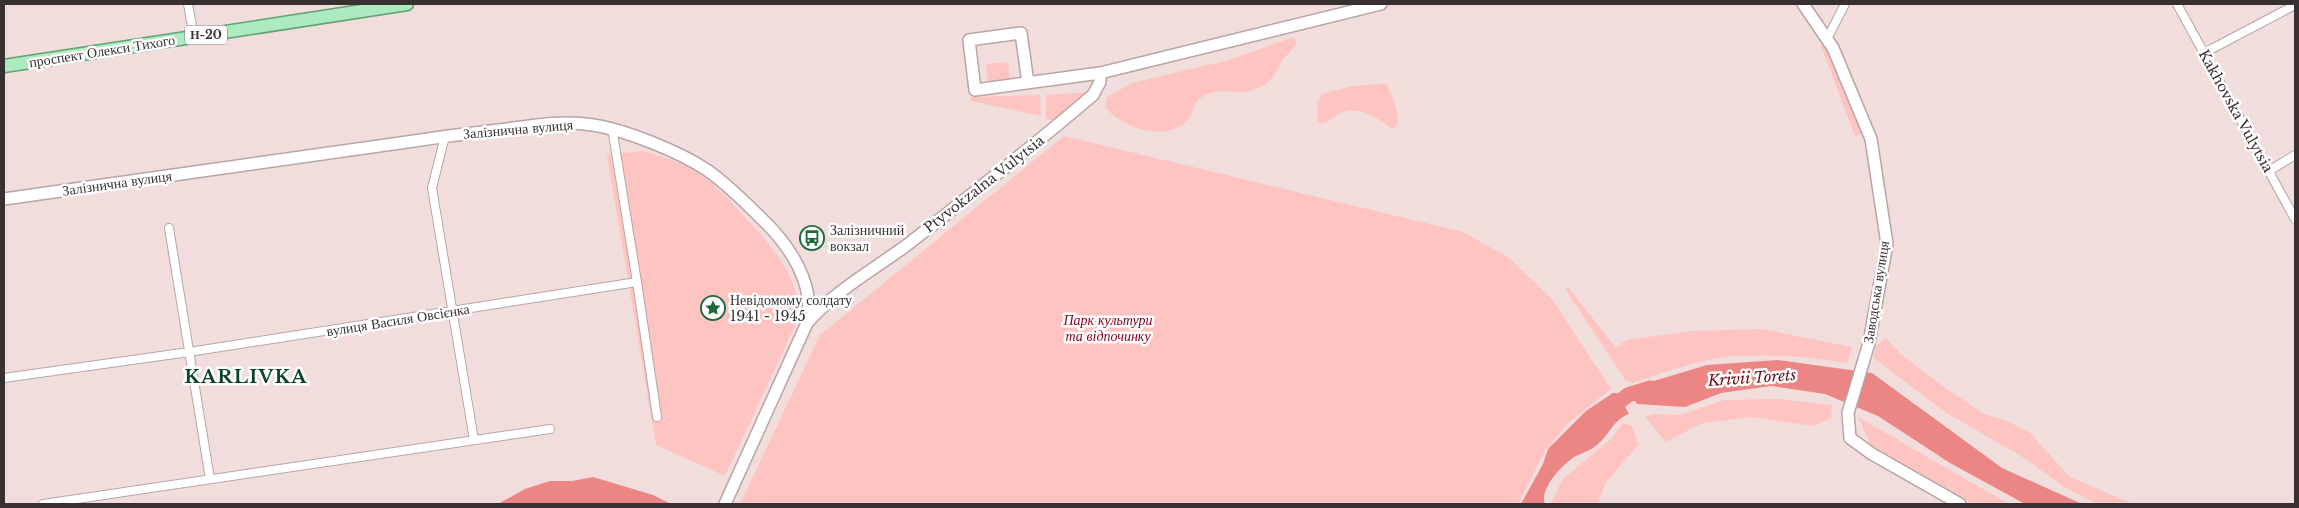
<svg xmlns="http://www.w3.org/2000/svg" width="2299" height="508" font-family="'Libre Baskerville',serif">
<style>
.green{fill:#fec4c1}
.water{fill:#ec8684}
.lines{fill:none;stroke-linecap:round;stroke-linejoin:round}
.river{stroke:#ec8684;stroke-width:15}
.street-casing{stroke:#b8a5a4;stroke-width:10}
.secondary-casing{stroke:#b8a5a4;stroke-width:14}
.primary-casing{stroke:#5fa172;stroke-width:15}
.street{stroke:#fff;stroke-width:8}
.secondary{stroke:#fff;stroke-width:11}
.primary{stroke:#abebbf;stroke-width:12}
.labels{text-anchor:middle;stroke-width:5;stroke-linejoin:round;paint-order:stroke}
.shield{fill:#fff;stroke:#746f6f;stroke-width:1}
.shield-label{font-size:12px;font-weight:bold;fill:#393131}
.street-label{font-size:14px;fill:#393131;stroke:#fff}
.poi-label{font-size:14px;fill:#393131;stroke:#fff;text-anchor:start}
.park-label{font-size:14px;font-style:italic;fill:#83001a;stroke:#fff}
.water-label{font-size:15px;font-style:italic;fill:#680b17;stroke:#fff}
.district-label{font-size:19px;font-weight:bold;letter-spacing:1px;fill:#0e4524;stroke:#fff}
</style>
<rect width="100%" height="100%" fill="#f1dddc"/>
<path class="green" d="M 1291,38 L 1295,39 L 1296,44 C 1293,50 1287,54 1283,59 C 1280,63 1279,68 1276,72 C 1267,87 1253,92 1237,92 C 1224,91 1215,90 1203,96 C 1192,102 1194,113 1187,121 C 1167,143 1120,127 1105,107 L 1107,97 L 1132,83 L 1229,60 Z
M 1823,43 L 1840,75 L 1863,133 L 1855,136 L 1821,46 Z
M 1008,62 L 1010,80 L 988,83 L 986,64 Z
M 1382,84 L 1387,85 C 1392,97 1401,114 1396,127 L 1391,128 C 1379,118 1359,106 1343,112 C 1335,115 1331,122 1322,124 L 1318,121 L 1317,104 L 1321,94 L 1353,86 Z
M 1089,92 L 1057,121 L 1046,119 L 1046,95 Z
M 1040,95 L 1041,116 L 971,101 L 970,97 Z
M 1064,136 L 1463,232 L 1508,257 L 1552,299 L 1611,389 L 1568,423 L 1545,451 L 1518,504 L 740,504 L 820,335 Z
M 643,151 C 658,156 676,160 690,168 C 710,179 726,196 741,213 C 769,243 806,280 796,324 L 725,476 L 656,445 L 607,155 Z
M 1568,287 L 1616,348 L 1626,340 L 1691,331 L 1762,329 L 1852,347 L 1847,363 C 1810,357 1773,354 1736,356 C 1703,358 1664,372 1633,383 L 1626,381 L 1566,290 Z
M 1886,339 L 1902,355 L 1947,389 L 1984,414 L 2007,421 L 2030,433 L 2070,477 L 2133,504 L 2097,504 L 2066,488 L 2024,458 L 1945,412 L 1874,358 L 1876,345 Z
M 1778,399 L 1832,405 L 1831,418 L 1814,426 L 1750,417 L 1700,424 L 1666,442 L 1645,417 L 1653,414 L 1681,415 L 1724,400 Z
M 1858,417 L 2009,504 L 1973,504 L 1872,448 Z
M 1623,423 L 1632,426 L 1638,445 L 1606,482 L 1598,504 L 1551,504 L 1562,480 L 1611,439 Z"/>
<path class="water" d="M 1778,360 L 1872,373 L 2002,468 L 2082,504 L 2025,504 L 1950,463 L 1878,416 L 1825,394 L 1771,386 L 1721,393 L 1685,407 L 1637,404 L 1627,389 L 1707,365 Z
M 1613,393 L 1617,393 L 1629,414 C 1614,419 1609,435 1598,444 C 1592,450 1582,453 1574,457 C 1562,465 1539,489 1545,504 L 1521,504 L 1543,464 L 1548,449 L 1586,411 Z
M 593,477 L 653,495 L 671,504 L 498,504 L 525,489 L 550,481 L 572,481 Z"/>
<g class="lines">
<path class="river" d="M 1605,413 L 1628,395 L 1650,388"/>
<defs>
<path id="street" d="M 188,4 L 194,37
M 2177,4 L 2295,219
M 1827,39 L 1845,4
M 2204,53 L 2295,5
M 445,136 L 432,188 L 474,440
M 2269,171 L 2295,155
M 169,228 L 210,479
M 637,282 L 657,417
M 4,378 L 189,352 L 637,282 L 612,128
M 43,504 L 550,429"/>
<path id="secondary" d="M 1803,4 L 1833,48 L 1871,139 L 1887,244 L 1869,343 L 1848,413 L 1850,438 L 1872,454 L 1960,504
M 1100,73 L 1381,4
M 4,199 C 134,181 263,162 393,144 C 431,138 469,133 507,129 C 535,125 564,120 593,125 C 626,130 680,152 707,170 C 727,184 745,202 762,219 C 789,245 816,284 807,323 L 725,504
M 808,322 C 836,290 873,270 907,245 C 970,196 1032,147 1093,95 L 1100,82 L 1100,73 L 975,90 L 969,40 L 1021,33 L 1028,83"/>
<path id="primary" d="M 4,66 L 407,4"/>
</defs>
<use href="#street" class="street-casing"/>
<use href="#secondary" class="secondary-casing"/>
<use href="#primary" class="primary-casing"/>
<use href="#street" class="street"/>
<use href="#secondary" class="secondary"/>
<use href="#primary" class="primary"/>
</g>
<defs>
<symbol id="bus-ring" viewBox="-11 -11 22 22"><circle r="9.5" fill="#fff" stroke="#1b6b3a" stroke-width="1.5"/><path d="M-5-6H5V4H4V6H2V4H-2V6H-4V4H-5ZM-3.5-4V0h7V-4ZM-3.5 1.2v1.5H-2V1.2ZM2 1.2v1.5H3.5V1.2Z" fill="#1b6b3a"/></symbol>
<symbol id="sight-ring" viewBox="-11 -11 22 22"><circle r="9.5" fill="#fff" stroke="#1b6b3a" stroke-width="1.5"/><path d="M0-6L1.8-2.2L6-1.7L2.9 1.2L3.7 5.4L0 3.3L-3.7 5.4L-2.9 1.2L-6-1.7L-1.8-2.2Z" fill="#1b6b3a"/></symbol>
</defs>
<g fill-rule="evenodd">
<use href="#bus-ring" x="798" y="224" width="28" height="28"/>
<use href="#sight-ring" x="699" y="294" width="28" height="28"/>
</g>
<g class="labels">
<rect class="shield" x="185" y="25.5" width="42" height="19" rx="4"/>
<g class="shield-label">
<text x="206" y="39">Н-20</text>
</g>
<g class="street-label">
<text transform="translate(102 51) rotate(-9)" y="5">проспект Олекси Тихого</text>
<text transform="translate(2236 111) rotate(61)" y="5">Kakhovska Vulytsia</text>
<text transform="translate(518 129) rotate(-5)" y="5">Залізнична вулиця</text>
<text transform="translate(117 183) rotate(-8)" y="5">Залізнична вулиця</text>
<text transform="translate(984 184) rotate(-38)" y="5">Ptyvokzalna Vulytsia</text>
<text transform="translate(1876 292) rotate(-81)" y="5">Заводська вулиця</text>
<text transform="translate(398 320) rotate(-9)" y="5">вулиця Василя Овсієнка</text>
</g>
<g class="poi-label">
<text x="830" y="235">Залізничний<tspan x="830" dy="16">вокзал</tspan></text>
<text x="730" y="305">Невідомому солдату<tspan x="730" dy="16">1941 - 1945</tspan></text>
</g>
<g class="park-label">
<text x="1108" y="325">Парк культури<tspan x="1108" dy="16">та відпочинку</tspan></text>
</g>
<g class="water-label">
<text transform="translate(1752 378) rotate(-4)" y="5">Krivii Torets</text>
</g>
<g class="district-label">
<text x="246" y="383">KARLIVKA</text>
</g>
</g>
<rect width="2299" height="508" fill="none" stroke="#393131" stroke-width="10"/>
</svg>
